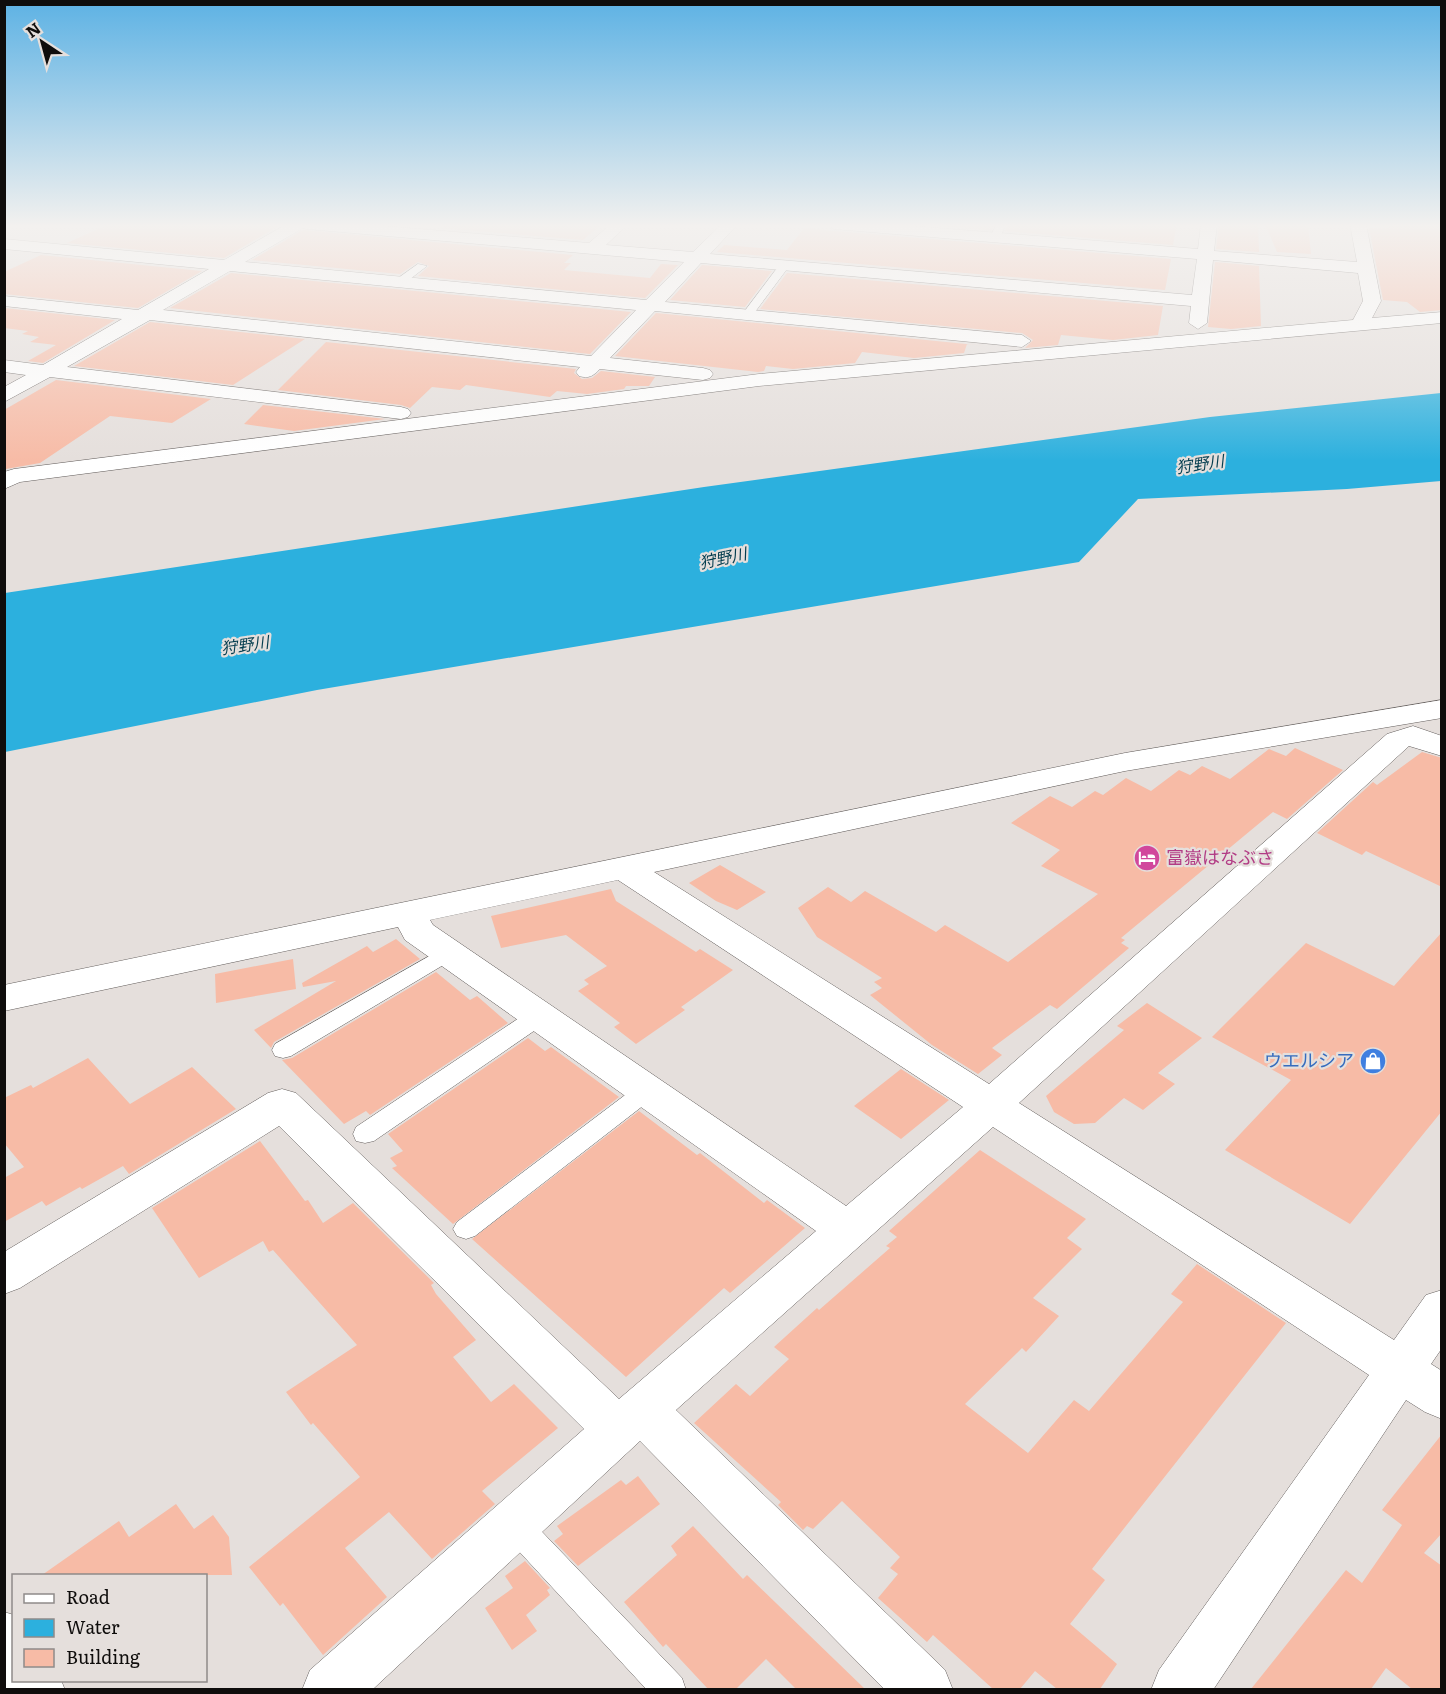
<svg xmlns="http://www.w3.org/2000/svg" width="1446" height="1694" font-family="Literata,'Noto Sans JP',serif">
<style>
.water{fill:#2cb0de}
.building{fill:#f7bba6}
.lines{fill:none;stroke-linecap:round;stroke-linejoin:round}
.lane-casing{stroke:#635e5c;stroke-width:1}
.street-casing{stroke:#635e5c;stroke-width:1}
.lane{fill:#fff;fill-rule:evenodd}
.street{fill:#fff;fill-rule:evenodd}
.labels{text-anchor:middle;stroke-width:4.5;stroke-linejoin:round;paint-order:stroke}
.far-water-label{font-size:16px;font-style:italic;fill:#043d4f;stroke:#e5dfdc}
.hotel-label{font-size:18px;fill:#b23c85;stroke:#e5dfdc;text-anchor:start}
.shop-label{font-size:18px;fill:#366cbe;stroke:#e5dfdc;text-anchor:end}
</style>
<rect width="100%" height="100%" fill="#e5dfdc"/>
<path class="water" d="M 1441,393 L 1441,481 L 1347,489 L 1138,499 L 1079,562 L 317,690 L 5,752 L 5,593 L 704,487 L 1210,417 Z"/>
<path class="building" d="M 109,224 L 282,224 L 224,258 L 67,243 Z
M 450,224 L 602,224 L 583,240 L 440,228 Z
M 910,224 L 995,224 L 991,230 Z
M 1008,224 L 1177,224 L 1173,245 L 1005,231 Z
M 1219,224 L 1258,224 L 1259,252 L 1216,249 Z
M 1265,224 L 1308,224 L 1311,254 L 1277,252 Z
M 1388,224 L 1442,224 L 1442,310 L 1420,312 L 1407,302 L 1383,300 L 1369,228 L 1389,228 Z
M 804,228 L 834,231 L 1171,259 L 1165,290 L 717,252 L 724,245 L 787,250 Z
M 303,230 L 573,255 L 564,263 L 571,263 L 564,270 L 650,278 L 661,264 L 678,265 L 645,298 L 418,276 L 429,266 L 418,262 L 400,274 L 252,260 Z
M 41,255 L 202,271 L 138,308 L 4,294 L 4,272 Z
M 1215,262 L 1259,266 L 1261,326 L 1231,329 L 1208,327 Z
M 702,265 L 772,271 L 745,307 L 670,300 Z
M 231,273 L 631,312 L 590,354 L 170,308 Z
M 787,273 L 1163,306 L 1158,335 L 1113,340 L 1061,335 L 1058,345 L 1025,348 L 1033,340 L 1022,333 L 760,309 Z
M 4,308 L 115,320 L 43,363 L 28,361 L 56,345 L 30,342 L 39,337 L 22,334 L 28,331 L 4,328 Z
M 656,313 L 986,346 L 967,344 L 964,353 L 914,358 L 862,352 L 855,363 L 793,369 L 766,366 L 764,371 L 758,372 L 615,356 Z
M 150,322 L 305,339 L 233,385 L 74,366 Z
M 326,342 L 576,369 L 574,373 L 582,379 L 592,378 L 601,371 L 655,377 L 649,386 L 626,386 L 624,389 L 587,394 L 557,391 L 550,397 L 466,385 L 460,390 L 432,387 L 410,408 L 401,405 L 278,390 Z
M 56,380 L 211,399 L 172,423 L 110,416 L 40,463 L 6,469 L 4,410 Z
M 263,405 L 385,419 L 294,431 L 244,424 Z
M 1295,748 L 1343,770 L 1287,819 L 1273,812 L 1121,938 L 1125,940 L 1121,943 L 1129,948 L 1057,1009 L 1050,1005 L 992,1048 L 1002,1055 L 978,1074 L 932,1045 L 870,995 L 882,988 L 874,982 L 882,978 L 817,937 L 798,908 L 828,887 L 851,902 L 865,891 L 936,932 L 945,925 L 1008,962 L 1098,894 L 1041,866 L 1060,850 L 1011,823 L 1050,796 L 1072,807 L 1095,791 L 1103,795 L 1126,778 L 1151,791 L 1179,770 L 1190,775 L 1202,766 L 1230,779 L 1269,749 L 1286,756 Z
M 1422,752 L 1442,758 L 1442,887 L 1366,851 L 1362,855 L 1317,833 L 1373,782 L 1377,785 Z
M 720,865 L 766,892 L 737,910 L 716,901 L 689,883 Z
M 611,889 L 616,901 L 696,952 L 700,949 L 733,970 L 681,1007 L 685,1010 L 636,1044 L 614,1027 L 620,1023 L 578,991 L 589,984 L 584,980 L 607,966 L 566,935 L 501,948 L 491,916 Z
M 1442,932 L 1442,1111 L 1350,1224 L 1225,1150 L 1291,1080 L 1212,1037 L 1306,943 L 1394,986 Z
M 396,939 L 420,959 L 274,1042 L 271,1048 L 254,1030 L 336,981 L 303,987 L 302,983 L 367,946 L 373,952 Z
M 293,959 L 296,989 L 216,1003 L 215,974 Z
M 436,972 L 470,1000 L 477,996 L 508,1023 L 370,1115 L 366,1111 L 344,1124 L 282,1060 L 292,1058 Z
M 1147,1003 L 1202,1038 L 1158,1073 L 1175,1084 L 1143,1110 L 1124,1098 L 1095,1123 L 1074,1124 L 1054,1112 L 1046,1096 L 1124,1030 L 1117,1026 Z
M 528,1038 L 545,1051 L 551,1047 L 619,1097 L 453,1224 L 392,1168 L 397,1166 L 390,1158 L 403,1151 L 388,1134 Z
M 88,1058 L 130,1104 L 192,1067 L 236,1109 L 129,1174 L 123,1166 L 82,1189 L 80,1187 L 46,1206 L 42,1201 L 4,1222 L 4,1178 L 24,1167 L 4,1143 L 4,1098 L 31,1085 L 33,1088 Z
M 901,1069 L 949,1100 L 901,1139 L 854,1106 Z
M 639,1111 L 697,1155 L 700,1153 L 764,1203 L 767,1200 L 805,1228 L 730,1293 L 724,1288 L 626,1377 L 472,1239 Z
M 260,1141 L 305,1201 L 308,1200 L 323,1223 L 353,1203 L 434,1283 L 431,1285 L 436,1294 L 476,1340 L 453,1357 L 491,1402 L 514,1384 L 558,1428 L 482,1491 L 495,1504 L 432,1559 L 389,1512 L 345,1548 L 387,1597 L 323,1655 L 283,1603 L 280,1606 L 249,1567 L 360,1477 L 313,1423 L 311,1425 L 286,1392 L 357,1345 L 273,1250 L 269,1252 L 263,1241 L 199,1278 L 152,1208 Z
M 980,1150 L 1086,1219 L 1067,1238 L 1082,1249 L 1033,1298 L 1059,1316 L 1026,1352 L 1022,1348 L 965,1404 L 1028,1453 L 1074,1400 L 1089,1411 L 1183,1302 L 1171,1294 L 1197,1264 L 1286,1323 L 1092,1569 L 1105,1580 L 1070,1624 L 1117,1664 L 1100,1689 L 1057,1689 L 1035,1671 L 1020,1689 L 993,1689 L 933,1635 L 927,1642 L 878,1598 L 898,1574 L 890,1568 L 900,1557 L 842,1501 L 813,1529 L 807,1526 L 803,1530 L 778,1505 L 781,1502 L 694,1423 L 736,1384 L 750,1396 L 789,1359 L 774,1347 L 817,1308 L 819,1310 L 890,1248 L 886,1246 L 897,1237 L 889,1231 Z
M 1442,1434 L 1442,1533 L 1424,1553 L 1442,1566 L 1442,1689 L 1412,1689 L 1386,1668 L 1371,1689 L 1251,1689 L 1346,1570 L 1362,1583 L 1402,1525 L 1382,1510 Z
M 638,1476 L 660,1504 L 578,1566 L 554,1541 L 563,1534 L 557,1526 L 621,1480 L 626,1485 Z
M 176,1504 L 194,1529 L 213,1515 L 229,1537 L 232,1575 L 42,1575 L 119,1521 L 129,1537 Z
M 693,1526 L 743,1579 L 747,1575 L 865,1689 L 796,1689 L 766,1659 L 736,1689 L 708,1689 L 666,1644 L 663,1647 L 624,1602 L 677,1555 L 671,1546 Z
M 525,1561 L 550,1588 L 547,1590 L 550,1595 L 526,1615 L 537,1631 L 512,1650 L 485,1608 L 513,1588 L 505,1576 Z"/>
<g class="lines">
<defs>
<path id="lane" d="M 997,224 L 1006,224 L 1000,237 L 995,240 L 990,237 Z
M 781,263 L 790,265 L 752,316 L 744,316 L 744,312 Z
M 418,264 L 427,266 L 405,283 L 397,283 L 397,279 Z
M 447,946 L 455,948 L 458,953 L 455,958 L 291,1056 L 283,1058 L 275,1056 L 272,1050 L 275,1044 Z
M 539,1008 L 547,1010 L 550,1016 L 547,1022 L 374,1141 L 365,1143 L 356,1141 L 353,1134 L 356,1127 L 531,1010 Z
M 645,1083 L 653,1086 L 657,1092 L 653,1098 L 475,1236 L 466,1239 L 457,1236 L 453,1229 L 457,1222 L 637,1086 Z
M 514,1509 L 525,1514 L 682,1678 L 686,1690 L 647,1690 L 503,1534 L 499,1524 L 503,1514 Z"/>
<path id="street" d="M 287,224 L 358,224 L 589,243 L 611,224 L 628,224 L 606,245 L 693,252 L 722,224 L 738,224 L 710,254 L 1192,295 L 1197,259 L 834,229 L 826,224 L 887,224 L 1198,249 L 1201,224 L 1217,224 L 1214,251 L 1357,262 L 1350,224 L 1366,224 L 1381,301 L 1372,318 L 1442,312 L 1442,323 L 759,386 L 20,482 L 4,489 L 4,472 L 14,469 L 759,374 L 1353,320 L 1363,301 L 1358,273 L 1213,260 L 1207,323 L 1198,329 L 1189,323 L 1191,306 L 701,263 L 665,302 L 1022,335 L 1031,341 L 1022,347 L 655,311 L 610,358 L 703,368 L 710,370 L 713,374 L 710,378 L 703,380 L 600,369 C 593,376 589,379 579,376 L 576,372 L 580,367 L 150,320 L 67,367 L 401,407 L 408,409 L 411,413 L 408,417 L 401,419 L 50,377 L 4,402 L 4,387 L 26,375 L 4,372 L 4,360 L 43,365 L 122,319 L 4,306 L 4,296 L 138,310 L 209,269 L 4,249 L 4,239 L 224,260 ZM 303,228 L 307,229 L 684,262 L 646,300 L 245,262 ZM 230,271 L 636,310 L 591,356 L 163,310 Z
M 1442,700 L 1442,718 L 1125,771 L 654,872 L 989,1084 L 1387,734 L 1413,726 L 1442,736 L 1442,756 L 1409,746 L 1019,1103 L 1394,1340 L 1426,1295 L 1442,1290 L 1442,1348 L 1431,1364 L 1442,1371 L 1442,1419 L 1425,1412 L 1406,1400 L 1213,1690 L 1151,1690 L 1159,1670 L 1369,1375 L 993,1127 L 676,1410 L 945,1670 L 953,1690 L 885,1690 L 640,1441 L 372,1690 L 302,1690 L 310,1670 L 584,1429 L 279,1126 L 20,1288 L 4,1294 L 4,1252 L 268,1093 L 282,1089 L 296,1093 L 619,1399 L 816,1231 L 405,940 L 398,927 L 4,1011 L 4,985 L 1125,753 ZM 618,880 L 963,1107 L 846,1206 L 433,925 L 430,920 Z
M 4,1612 L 14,1615 L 14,1680 L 61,1680 L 65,1690 L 7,1690 L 4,1684 Z"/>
</defs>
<use href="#lane" class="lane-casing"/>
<use href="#street" class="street-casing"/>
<use href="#lane" class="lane"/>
<use href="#street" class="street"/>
</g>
<linearGradient id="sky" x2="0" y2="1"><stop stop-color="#5db2e4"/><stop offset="0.49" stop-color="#f3f1ef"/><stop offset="1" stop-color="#f3f1ef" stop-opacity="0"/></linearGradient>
<rect width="1446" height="461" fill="url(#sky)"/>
<defs>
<symbol id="hotel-disc" viewBox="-11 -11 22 22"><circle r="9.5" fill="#d1479c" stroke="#e5dfdc"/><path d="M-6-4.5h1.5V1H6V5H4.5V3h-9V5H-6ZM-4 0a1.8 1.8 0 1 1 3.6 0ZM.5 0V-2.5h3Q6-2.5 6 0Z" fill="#fff"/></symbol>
<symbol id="shop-disc" viewBox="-11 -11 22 22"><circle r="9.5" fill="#3f7fe0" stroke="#e5dfdc"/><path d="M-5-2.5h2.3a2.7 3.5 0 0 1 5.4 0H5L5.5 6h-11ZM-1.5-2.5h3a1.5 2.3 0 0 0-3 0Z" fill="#fff"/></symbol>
</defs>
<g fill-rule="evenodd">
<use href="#hotel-disc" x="1132" y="843" width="30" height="30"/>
<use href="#shop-disc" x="1358" y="1046" width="30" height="30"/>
</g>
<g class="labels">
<g class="far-water-label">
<text transform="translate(1200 464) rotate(-8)" y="6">狩野川</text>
<text transform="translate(723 558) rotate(-12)" y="6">狩野川</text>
<text transform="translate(245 645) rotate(-8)" y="6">狩野川</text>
</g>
<g class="hotel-label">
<text x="1166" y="864">富嶽はなぶさ</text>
</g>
<g class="shop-label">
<text x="1354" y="1067">ウエルシア</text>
</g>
</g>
<rect width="1446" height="1694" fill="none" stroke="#0f0d0c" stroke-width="12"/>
<rect x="12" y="1574" width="195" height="108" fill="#e5dfdc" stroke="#8f8b89" stroke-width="1.5"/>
<rect x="24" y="1594" width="30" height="9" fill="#ffffff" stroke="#8f8b89" stroke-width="1.5"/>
<text x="66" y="1604" font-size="18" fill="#0f0d0c">Road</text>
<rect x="24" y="1619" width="30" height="18" fill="#2cb0de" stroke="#8f8b89" stroke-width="1.5"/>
<text x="66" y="1634" font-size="18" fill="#0f0d0c">Water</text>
<rect x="24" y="1649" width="30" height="18" fill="#f7bba6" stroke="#8f8b89" stroke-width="1.5"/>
<text x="66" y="1664" font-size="18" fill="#0f0d0c">Building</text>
<g transform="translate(42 42) rotate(324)" stroke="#e5dfdc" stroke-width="4.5" paint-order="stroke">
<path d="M0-4.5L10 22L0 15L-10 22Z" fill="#0f0d0c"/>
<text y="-9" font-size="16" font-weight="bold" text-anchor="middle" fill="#0f0d0c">N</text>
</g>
</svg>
